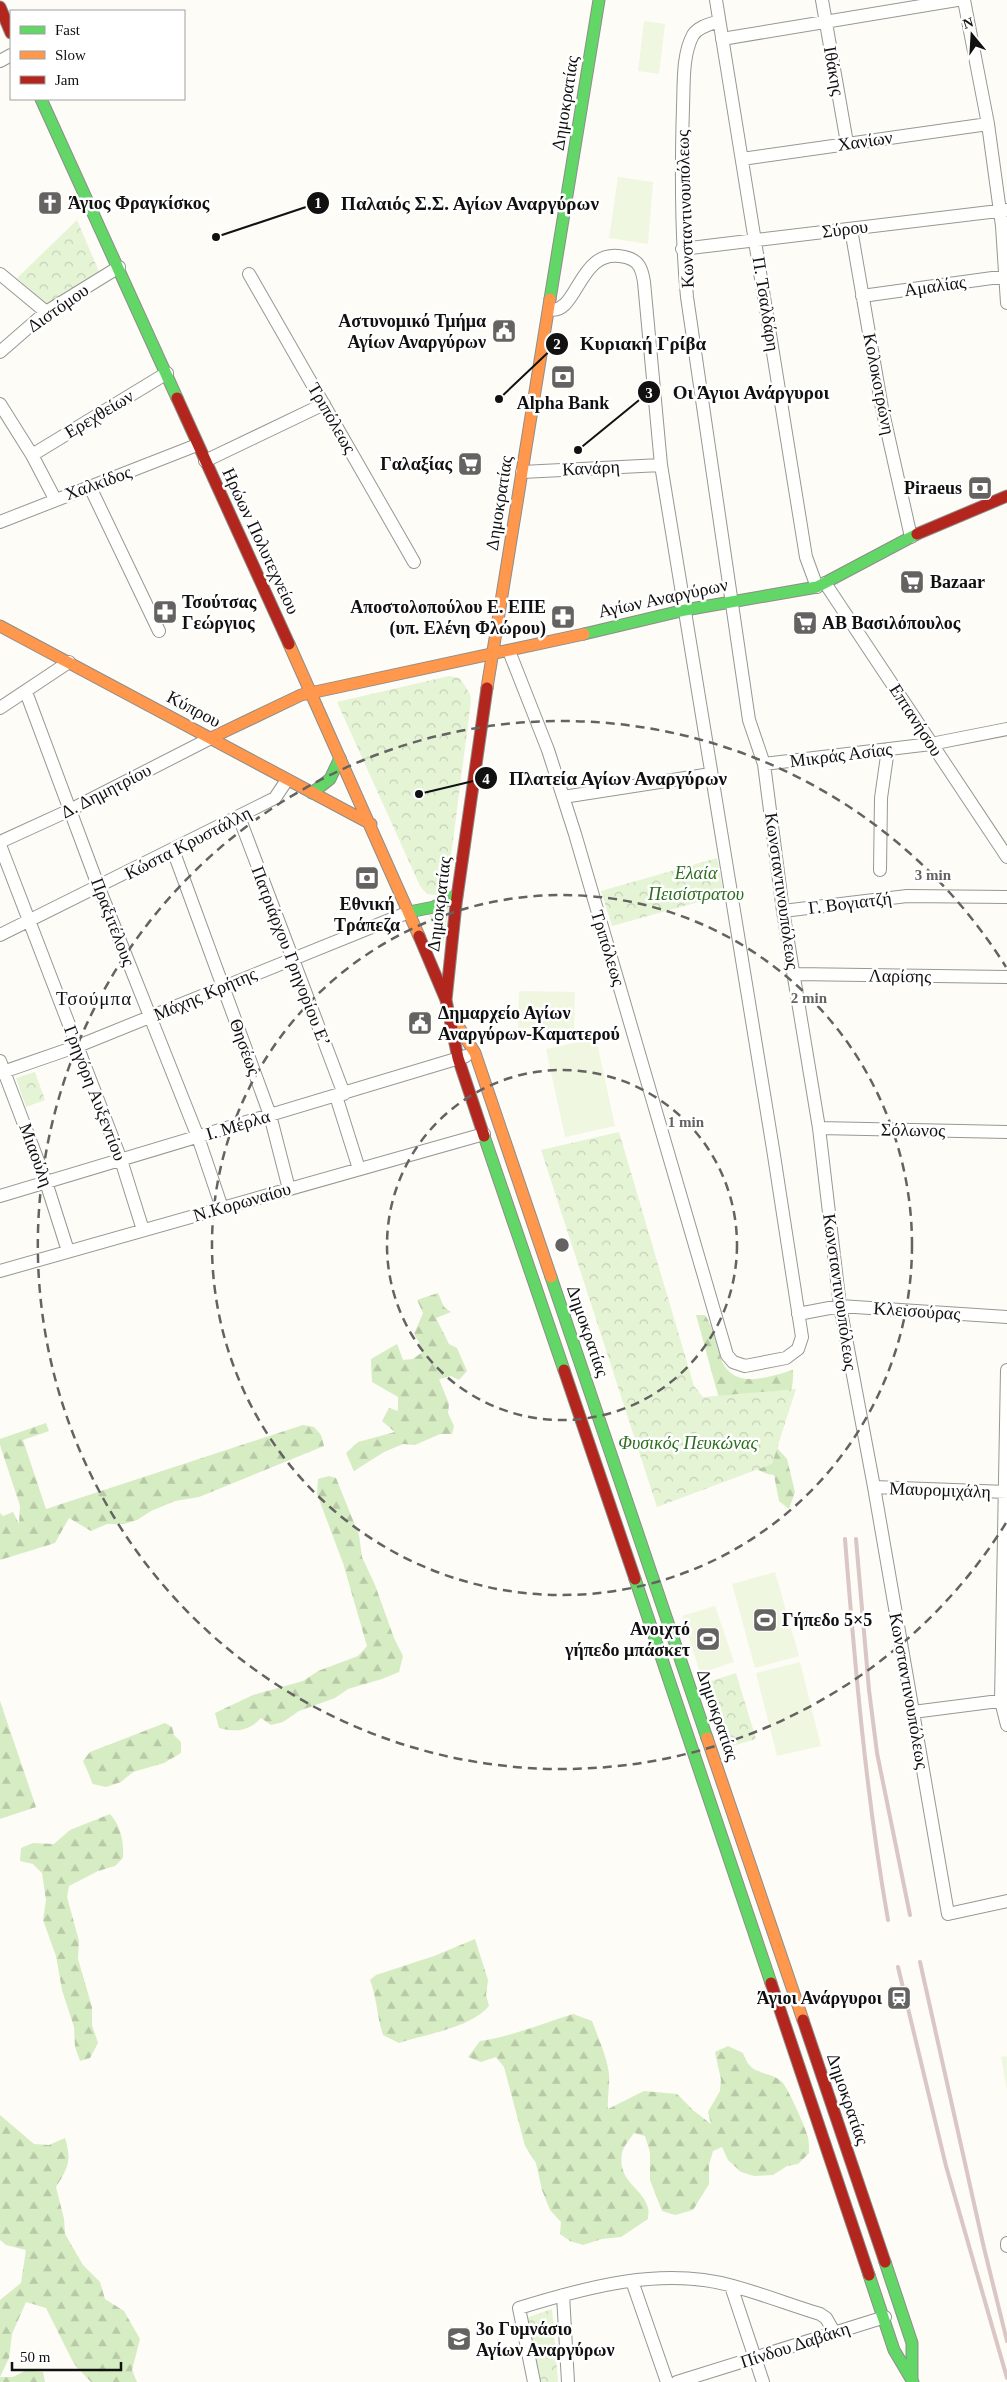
<svg xmlns="http://www.w3.org/2000/svg" width="1007" height="2382" font-family="Georgia,serif">
<style>
.forest{fill:url(#forest-firs)}
.park{fill:url(#park-crowns)}
.pitch{fill:#f0f7e0}
.lines{fill:none;stroke-linecap:round;stroke-linejoin:round}
.street-casing{stroke:#979795;stroke-width:14}
.fast-casing{stroke:#8e8d8b;stroke-width:13}
.slow-casing{stroke:#8e8d8b;stroke-width:13}
.jam-casing{stroke:#8e8d8b;stroke-width:13}
.street{stroke:#fffffe;stroke-width:12}
.fast{stroke:#63d668;stroke-width:11}
.slow{stroke:#ff974d;stroke-width:11}
.jam{stroke:#b3261e;stroke-width:11}
.rail{stroke:#dac6c5;stroke-width:4}
.ring{fill:none;stroke:#646362;stroke-width:2.5;stroke-dasharray:9 6}
.labels{text-anchor:middle;stroke-width:5;stroke-linejoin:round;paint-order:stroke}
.street-label{font-size:18px;fill:#111;stroke:#fff}
.poi-label{font-size:18px;font-weight:bold;fill:#111;stroke:#fff;text-anchor:start}
.park-label{font-size:18px;font-style:italic;fill:#2b6d1c;stroke:#fff}
.neighbourhood-label{font-size:19px;letter-spacing:1px;fill:#111;stroke:#fff}
.centre{fill:#646362;stroke:#fff;stroke-width:2.5}
.ring-label{font-size:15px;text-anchor:middle;font-weight:bold;fill:#646362;stroke:#fff;stroke-width:5;stroke-linejoin:round;paint-order:stroke}
.leader{fill:none;stroke:#111;stroke-width:2}
.callout-dot{fill:#111;stroke:#fff;stroke-width:2}
.mark-label{font-size:15px;text-anchor:middle;font-weight:bold;fill:#fff}
.callout-label{font-size:19px;text-anchor:middle;font-weight:bold;fill:#111;stroke:#fff;stroke-width:5;stroke-linejoin:round;paint-order:stroke}
</style>
<defs>
<pattern id="forest-firs" width="22" height="20" patternUnits="userSpaceOnUse" patternTransform="scale(1.25)"><rect width="22" height="20" fill="#d6ecc3"/><path d="M5 1l3.5 6h-7zM16 11l3.5 6h-7z" fill="#b7c9a6"/></pattern>
<pattern id="park-crowns" width="20" height="18" patternUnits="userSpaceOnUse" patternTransform="scale(1.25)"><rect width="20" height="18" fill="#e6f4d6"/><path d="M2 6a3 3 0 1 1 6 0M12 15a3 3 0 1 1 6 0" fill="none" stroke="#c4d0b7"/></pattern>
</defs>
<rect width="100%" height="100%" fill="#fdfcf7"/>
<path class="forest" d="M 438,1293 L 444,1307 L 451,1312 L 436,1318 L 449,1344 L 457,1348 L 467,1371 L 459,1380 L 451,1376 L 439,1379 L 449,1404 L 448,1413 L 454,1426 L 452,1434 L 440,1434 L 415,1445 L 403,1444 L 384,1452 L 354,1471 L 346,1453 L 358,1442 L 395,1432 L 382,1421 L 389,1408 L 398,1411 L 398,1397 L 372,1382 L 371,1359 L 397,1344 L 403,1360 L 413,1359 L 424,1351 L 414,1334 L 423,1313 L 417,1300 Z
M 696,1315 L 705,1315 C 714,1328 716,1344 721,1359 C 734,1391 768,1377 793,1370 C 795,1397 778,1421 777,1448 L 787,1459 L 795,1492 L 789,1509 L 779,1501 L 774,1475 C 764,1474 753,1468 746,1461 C 728,1444 705,1344 696,1315 Z
M 46,1423 L 49,1431 L 23,1440 L 46,1509 L 303,1425 L 314,1427 L 321,1435 L 324,1446 L 199,1497 L 175,1501 L 151,1511 L 137,1520 L 124,1524 L 107,1524 L 91,1531 L 69,1518 L 55,1543 L 0,1560 L 0,1513 L 3,1516 L 13,1512 L 19,1524 L 20,1506 L 0,1445 L 0,1439 Z
M 329,1476 L 336,1478 L 359,1535 L 362,1557 L 375,1585 L 394,1638 L 403,1656 L 399,1672 L 382,1679 L 348,1689 L 335,1698 L 299,1711 L 283,1722 L 271,1725 L 261,1718 C 248,1732 236,1732 219,1728 L 215,1713 L 253,1695 L 303,1681 L 318,1671 L 358,1656 L 367,1646 L 343,1563 L 317,1494 L 318,1479 Z
M 0,1701 L 36,1807 L 0,1819 Z
M 165,1723 L 172,1727 L 174,1735 L 181,1742 L 181,1753 L 164,1763 L 133,1772 L 121,1782 L 106,1787 L 93,1784 L 83,1761 L 90,1752 Z
M 110,1814 C 121,1826 124,1843 123,1858 L 115,1866 L 98,1871 L 69,1886 L 67,1897 L 79,1941 L 78,1959 L 92,2007 L 92,2025 L 98,2043 L 90,2058 L 80,2061 L 75,2047 L 74,2027 L 62,1990 L 56,1956 L 43,1920 L 46,1900 L 42,1873 L 33,1864 L 20,1861 L 21,1848 L 33,1843 L 54,1844 L 70,1830 Z
M 475,1939 L 488,1980 L 486,1995 L 489,2006 C 470,2028 426,2034 399,2043 L 383,2035 C 377,2017 377,1998 370,1980 L 376,1975 L 434,1956 Z
M 573,2014 L 592,2021 C 598,2037 607,2057 609,2074 C 610,2085 607,2098 608,2109 L 644,2091 L 677,2094 L 694,2111 L 711,2124 L 708,2112 L 720,2091 L 721,2080 L 715,2052 L 728,2046 L 743,2053 C 751,2077 765,2069 781,2081 C 787,2085 806,2129 808,2137 C 809,2142 809,2148 809,2153 L 798,2164 L 787,2166 L 773,2175 L 754,2176 L 741,2172 L 728,2160 L 722,2147 L 713,2151 L 709,2165 L 709,2184 L 693,2210 L 675,2215 L 662,2211 L 650,2180 L 650,2152 L 645,2136 L 634,2133 C 630,2139 623,2147 622,2153 C 617,2182 643,2188 648,2208 C 649,2211 648,2216 648,2219 L 621,2237 L 602,2239 L 583,2245 L 570,2241 L 560,2234 L 561,2222 L 550,2210 L 542,2190 L 536,2163 L 525,2146 L 504,2067 L 496,2057 L 481,2062 L 468,2057 L 480,2041 C 513,2036 542,2024 573,2014 Z
M 0,2115 L 34,2144 L 49,2145 L 65,2138 C 72,2161 68,2168 56,2187 L 64,2219 L 65,2234 L 83,2265 L 100,2282 L 105,2299 L 124,2311 L 140,2339 L 132,2370 L 137,2382 L 91,2382 L 74,2364 L 46,2308 L 26,2302 L 12,2334 L 9,2358 L 0,2377 L 13,2377 L 27,2370 L 43,2372 L 45,2382 L 0,2382 L 0,2300 L 21,2283 L 26,2250 L 6,2245 L 0,2240 Z"/>
<path class="park" d="M 77,220 L 100,274 L 48,306 L 17,278 Z
M 449,676 L 460,678 L 470,694 L 471,701 L 447,887 L 436,895 L 427,894 L 420,886 L 337,702 Z
M 717,858 L 724,895 L 612,926 L 601,891 Z
M 449,906 L 443,945 L 428,913 Z
M 35,1072 L 45,1100 L 26,1107 L 16,1078 Z
M 619,1132 L 694,1386 L 703,1397 L 796,1389 L 772,1464 L 657,1507 L 541,1150 Z
M 736,1673 L 756,1739 L 722,1749 L 702,1684 Z
M 552,2309 L 558,2382 L 541,2382 L 526,2318 Z"/>
<path class="pitch" d="M 644,21 L 665,24 L 659,74 L 638,71 Z
M 618,177 L 653,182 L 648,244 L 609,238 Z
M 519,991 L 575,992 L 574,1029 L 518,1028 Z
M 596,1038 L 615,1126 L 565,1137 L 546,1049 Z
M 775,1572 L 799,1656 L 755,1668 L 732,1584 Z
M 715,1606 L 734,1662 L 700,1673 L 682,1616 Z
M 800,1662 L 821,1746 L 777,1756 L 756,1673 Z
M 1007,2056 L 1007,2090 L 1001,2057 Z"/>
<g class="lines">
<defs>
<path id="street" d="M 716,0 L 806,557 L 817,587
M 822,0 L 847,143
M 964,0 L 988,124 L 1002,226 L 1007,303
M 719,21 C 710,24 698,27 693,35 C 682,55 684,85 683,107 C 681,171 681,234 687,297 L 749,720 L 764,764 L 783,911 L 819,1128 L 840,1306 L 874,1487 L 948,1914 L 1007,1901
M 722,39 L 957,0
M 0,61 L 11,55
M 742,159 L 988,124
M 851,229 L 882,408 L 911,537
M 682,249 L 1007,210
M 0,274 L 46,312
M 249,274 L 414,562
M 862,296 L 1007,276
M 0,352 L 46,312 L 119,267
M 0,404 L 32,455 L 55,499
M 32,455 L 167,373
M 205,461 L 324,404
M 522,472 L 661,465
M 90,487 L 159,631
M 0,522 L 197,445
M 825,583 L 1007,857
M 509,651 L 548,750 L 575,834 L 727,1355 L 733,1362 L 745,1366 L 786,1358 L 798,1349 L 802,1337 L 773,1149 L 661,465 L 644,282 C 642,269 639,260 625,257 C 578,245 578,317 549,309
M 26,692 L 99,888 L 198,1137 L 222,1208
M 0,708 L 69,662
M 764,764 L 931,744 L 1007,729
M 563,797 L 711,774
M 239,817 L 344,1094
M 0,842 L 70,810 L 211,738
M 0,845 L 121,1160 L 143,1230
M 173,850 L 270,1115 L 289,1189
M 880,870 L 881,798 L 888,749
M 783,911 L 907,896 L 1007,897
M 0,935 L 275,798 L 287,780
M 794,974 L 1007,977
M 0,1061 L 46,1182 L 68,1251
M 0,1073 L 78,1046 L 409,912
M 336,1096 L 359,1169
M 819,1128 L 1007,1132
M 0,1196 L 466,1056
M 0,1271 L 484,1134
M 798,1314 L 840,1306 L 1007,1317
M 1007,1370 L 1001,1701 L 1007,1725
M 874,1487 L 1007,1492
M 913,1712 L 1007,1700
M 1007,2243 L 1007,2246
M 632,2281 L 667,2382
M 731,2286 L 763,2382
M 563,2295 L 568,2382
M 534,2382 L 519,2308 C 587,2287 662,2266 733,2286 C 762,2294 791,2305 820,2314 L 826,2318 L 834,2332
M 677,2382 L 885,2317"/>
<path id="fast" d="M 41,99 L 177,398
M 550,299 L 599,0
M 584,634 L 685,610 L 817,587 L 917,534
M 312,793 L 330,779 L 340,758
M 409,912 L 434,907 L 457,895
M 484,1136 L 564,1370
M 551,1277 L 707,1738
M 635,1579 L 771,1983
M 885,2262 L 912,2343 L 912,2380
M 869,2275 L 894,2350 L 913,2382"/>
<path id="slow" d="M 0,626 L 371,824
M 289,644 L 419,936
M 487,688 L 550,299
M 211,738 L 301,695 L 584,634
M 455,1021 L 475,1053 L 551,1277
M 707,1738 L 803,2020"/>
<path id="jam" d="M 0,7 L 11,33
M 177,398 L 289,644
M 917,534 L 1007,496
M 419,936 L 446,1000 L 458,1058 L 484,1136
M 446,1000 L 456,904 L 487,688
M 564,1370 L 635,1579
M 771,1983 L 869,2275
M 803,2020 L 885,2262"/>
</defs>
<use href="#street" class="street-casing"/>
<use href="#fast" class="fast-casing"/>
<use href="#slow" class="slow-casing"/>
<use href="#jam" class="jam-casing"/>
<use href="#street" class="street"/>
<use href="#fast" class="fast"/>
<use href="#slow" class="slow"/>
<use href="#jam" class="jam"/>
<path class="rail" d="M 845,1539 C 855,1667 866,1794 888,1920
M 856,1539 L 869,1690 L 877,1753 L 910,1915
M 920,1962 L 984,2248 L 1007,2341
M 898,1967 L 946,2166 L 1007,2378"/>
</g>
<g class="ring">
<circle cx="562" cy="1245" r="175"/>
<circle cx="562" cy="1245" r="350"/>
<path d="M1006 1523A524 524 0 1 1 1006 967"/>
</g>
<defs>
<symbol id="church-square" viewBox="-11 -11 22 22"><rect x="-9" y="-9" width="18" height="18" rx="4" fill="#646362" stroke="#fff"/><path d="M-1.2-6h2.4v3.5h3.3v2.4h-3.3V6h-2.4V-.1h-3.3v-2.4h3.3Z" fill="#fff"/></symbol>
<symbol id="civic-square" viewBox="-11 -11 22 22"><rect x="-9" y="-9" width="18" height="18" rx="4" fill="#646362" stroke="#fff"/><path d="M-.6-6.5H3V-4.5H.6V-3L4-1V1h2V6H-6V1h2V-1L-.6-3ZM-1.2 2.5V6h2.4V2.5Z" fill="#fff"/></symbol>
<symbol id="bank-square" viewBox="-11 -11 22 22"><rect x="-9" y="-9" width="18" height="18" rx="4" fill="#646362" stroke="#fff"/><path d="M-6-4H6V4H-6ZM0-2.3a2.3 2.3 0 1 0 0 4.6a2.3 2.3 0 1 0 0-4.6Z" fill="#fff"/></symbol>
<symbol id="supermarket-square" viewBox="-11 -11 22 22"><rect x="-9" y="-9" width="18" height="18" rx="4" fill="#646362" stroke="#fff"/><path d="M-6-5.5h2.5l.6 2H6L4.5 2H-2.5L-4.4-4H-6ZM-1.5 3.2a1.3 1.3 0 1 0 .1 0ZM3 3.2a1.3 1.3 0 1 0 .1 0Z" fill="#fff"/></symbol>
<symbol id="pharmacy-square" viewBox="-11 -11 22 22"><rect x="-9" y="-9" width="18" height="18" rx="4" fill="#646362" stroke="#fff"/><path d="M-2-6h4v4h4v4h-4v4h-4v-4h-4v-4h4Z" fill="#fff"/></symbol>
<symbol id="stadium-square" viewBox="-11 -11 22 22"><rect x="-9" y="-9" width="18" height="18" rx="4" fill="#646362" stroke="#fff"/><path d="M0-5a6.5 5 0 1 0 0 10a6.5 5 0 1 0 0-10ZM-3.5-1.8h7v3.6h-7Z" fill="#fff"/></symbol>
<symbol id="station-square" viewBox="-11 -11 22 22"><rect x="-9" y="-9" width="18" height="18" rx="4" fill="#646362" stroke="#fff"/><path d="M-3-6H3Q5-6 5-4V2Q5 4 3 4L4.5 6H3L1.5 4h-3L-3 6H-4.5L-3 4Q-5 4-5 2V-4Q-5-6-3-6ZM-3.5-4v3h7v-3ZM-3.5 1v1.5H-2V1ZM2 1v1.5H3.5V1Z" fill="#fff"/></symbol>
<symbol id="school-square" viewBox="-11 -11 22 22"><rect x="-9" y="-9" width="18" height="18" rx="4" fill="#646362" stroke="#fff"/><path d="M0-5L7-2L0 1L-7-2ZM-4 1L0 2.5L4 1V4Q0 6-4 4Z" fill="#fff"/></symbol>
</defs>
<g fill-rule="evenodd">
<use href="#church-square" x="36" y="189" width="28" height="28"/>
<use href="#civic-square" x="490" y="317" width="28" height="28"/>
<use href="#bank-square" x="549" y="363" width="28" height="28"/>
<use href="#supermarket-square" x="456" y="450" width="28" height="28"/>
<use href="#bank-square" x="966" y="474" width="28" height="28"/>
<use href="#supermarket-square" x="898" y="568" width="28" height="28"/>
<use href="#pharmacy-square" x="151" y="598" width="28" height="28"/>
<use href="#pharmacy-square" x="549" y="603" width="28" height="28"/>
<use href="#supermarket-square" x="791" y="609" width="28" height="28"/>
<use href="#bank-square" x="353" y="864" width="28" height="28"/>
<use href="#civic-square" x="406" y="1009" width="28" height="28"/>
<use href="#stadium-square" x="751" y="1606" width="28" height="28"/>
<use href="#stadium-square" x="694" y="1625" width="28" height="28"/>
<use href="#station-square" x="885" y="1984" width="28" height="28"/>
<use href="#school-square" x="445" y="2325" width="28" height="28"/>
</g>
<g class="labels">
<g class="street-label">
<text transform="translate(834 71) rotate(80)" y="6">Ιθάκης</text>
<text transform="translate(565 103) rotate(-81)" y="6">Δημοκρατίας</text>
<text transform="translate(865 141) rotate(-8)" y="6">Χανίων</text>
<text transform="translate(685 209) rotate(-92)" y="6">Κωνσταντινουπόλεως</text>
<text transform="translate(845 229) rotate(-7)" y="6">Σύρου</text>
<text transform="translate(935 286) rotate(-8)" y="6">Αμαλίας</text>
<text transform="translate(766 304) rotate(81)" y="6">Π. Τσαλδάρη</text>
<text transform="translate(58 308) rotate(-35)" y="6">Διστόμου</text>
<text transform="translate(879 384) rotate(79)" y="6">Κολοκοτρώνη</text>
<text transform="translate(99 414) rotate(-31)" y="6">Ερεχθείων</text>
<text transform="translate(332 418) rotate(60)" y="6">Τριπόλεως</text>
<text transform="translate(591 468) rotate(-3)" y="6">Κανάρη</text>
<text transform="translate(98 483) rotate(-20)" y="6">Χαλκίδος</text>
<text transform="translate(499 503) rotate(-81)" y="6">Δημοκρατίας</text>
<text transform="translate(261 541) rotate(65)" y="6">Ηρώων Πολυτεχνείου</text>
<text transform="translate(663 598) rotate(-12)" y="6">Αγίων Αναργύρων</text>
<text transform="translate(194 709) rotate(28)" y="6">Κύπρου</text>
<text transform="translate(916 720) rotate(57)" y="6">Επτανήσου</text>
<text transform="translate(841 755) rotate(-7)" y="6">Μικράς Ασίας</text>
<text transform="translate(106 791) rotate(-27)" y="6">Δ. Δημητρίου</text>
<text transform="translate(188 843) rotate(-27)" y="6">Κώστα Κρυστάλλη</text>
<text transform="translate(782 891) rotate(82)" y="6">Κωνσταντινουπόλεως</text>
<text transform="translate(850 903) rotate(-7)" y="6">Γ. Βογιατζή</text>
<text transform="translate(439 904) rotate(-83)" y="6">Δημοκρατίας</text>
<text transform="translate(113 922) rotate(69)" y="6">Πραξιτέλους</text>
<text transform="translate(608 948) rotate(73)" y="6">Τριπόλεως</text>
<text transform="translate(291 956) rotate(69)" y="6">Πατριάρχου Γρηγορίου Ε’</text>
<text transform="translate(900 976) rotate(1)" y="6">Λαρίσης</text>
<text transform="translate(205 994) rotate(-23)" y="6">Μάχης Κρήτης</text>
<text transform="translate(245 1047) rotate(70)" y="6">Θησέως</text>
<text transform="translate(95 1093) rotate(69)" y="6">Γρηγόρη Αυξεντίου</text>
<text transform="translate(238 1125) rotate(-17)" y="6">Ι. Μέρλα</text>
<text transform="translate(913 1130) rotate(1)" y="6">Σόλωνος</text>
<text transform="translate(36 1155) rotate(70)" y="6">Μιαούλη</text>
<text transform="translate(242 1202) rotate(-16)" y="6">Ν.Κορωναίου</text>
<text transform="translate(840 1292) rotate(82)" y="6">Κωνσταντινουπόλεως</text>
<text transform="translate(917 1311) rotate(4)" y="6">Κλεισούρας</text>
<text transform="translate(588 1331) rotate(71)" y="6">Δημοκρατίας</text>
<text transform="translate(940 1490) rotate(2)" y="6">Μαυρομιχάλη</text>
<text transform="translate(909 1691) rotate(80)" y="6">Κωνσταντινουπόλεως</text>
<text transform="translate(718 1715) rotate(71)" y="6">Δημοκρατίας</text>
<text transform="translate(848 2099) rotate(71)" y="6">Δημοκρατίας</text>
<text transform="translate(795 2345) rotate(-18)" y="6">Πίνδου Δαβάκη</text>
</g>
<g class="poi-label">
<text x="68" y="209">Άγιος Φραγκίσκος</text>
<text x="486" y="327" text-anchor="end">Αστυνομικό Τμήμα<tspan x="486" dy="21">Αγίων Αναργύρων</tspan></text>
<text x="563" y="409" text-anchor="middle">Alpha Bank</text>
<text x="452" y="470" text-anchor="end">Γαλαξίας</text>
<text x="962" y="494" text-anchor="end">Piraeus</text>
<text x="930" y="588">Bazaar</text>
<text x="182" y="608">Τσούτσας<tspan x="182" dy="21">Γεώργιος</tspan></text>
<text x="546" y="613" text-anchor="end">Αποστολοπούλου Ε. ΕΠΕ<tspan x="546" dy="21">(υπ. Ελένη Φλώρου)</tspan></text>
<text x="822" y="629">ΑΒ Βασιλόπουλος</text>
<text x="367" y="910" text-anchor="middle">Εθνική<tspan x="367" dy="21">Τράπεζα</tspan></text>
<text x="438" y="1019">Δημαρχείο Αγίων<tspan x="438" dy="21">Αναργύρων-Καματερού</tspan></text>
<text x="782" y="1626">Γήπεδο 5×5</text>
<text x="690" y="1635" text-anchor="end">Ανοιχτό<tspan x="690" dy="21">γήπεδο μπάσκετ</tspan></text>
<text x="882" y="2004" text-anchor="end">Άγιοι Ανάργυροι</text>
<text x="476" y="2335">3ο Γυμνάσιο<tspan x="476" dy="21">Αγίων Αναργύρων</tspan></text>
</g>
<g class="park-label">
<text x="696" y="879">Ελαία<tspan x="696" dy="21">Πεισίστρατου</tspan></text>
<text x="688" y="1449">Φυσικός Πευκώνας</text>
</g>
<g class="neighbourhood-label">
<text x="94" y="1005">Τσούμπα</text>
</g>
</g>
<circle cx="562" cy="1245" r="8" class="centre"/>
<g class="ring-label">
<text x="933" y="880">3 min</text>
<text x="809" y="1003">2 min</text>
<text x="686" y="1127">1 min</text>
</g>
<path class="leader" d="M216 237L318 203M499 399L557 344M578 450L649 392M419 794L486 778"/>
<g class="callout-dot">
<circle cx="216" cy="237" r="5"/>
<circle cx="499" cy="399" r="5"/>
<circle cx="578" cy="450" r="5"/>
<circle cx="419" cy="794" r="5"/>
<circle cx="318" cy="203" r="12"/>
<circle cx="557" cy="344" r="12"/>
<circle cx="649" cy="392" r="12"/>
<circle cx="486" cy="778" r="12"/>
</g>
<g class="mark-label">
<text x="318" y="208">1</text>
<text x="557" y="349">2</text>
<text x="649" y="398">3</text>
<text x="486" y="784">4</text>
</g>
<g class="callout-label">
<text x="470" y="210">Παλαιός Σ.Σ. Αγίων Αναργύρων</text>
<text x="643" y="350">Κυριακή Γρίβα</text>
<text x="751" y="399">Οι Άγιοι Ανάργυροι</text>
<text x="618" y="785">Πλατεία Αγίων Αναργύρων</text>
</g>
<rect x="10" y="10" width="175" height="90" fill="#ffffff" stroke="#a0a0a0"/>
<rect x="20" y="26" width="25" height="8" fill="#63d668" stroke="#a0a0a0"/>
<text x="55" y="35" font-size="15" fill="#111111">Fast</text>
<rect x="20" y="51" width="25" height="8" fill="#ff974d" stroke="#a0a0a0"/>
<text x="55" y="60" font-size="15" fill="#111111">Slow</text>
<rect x="20" y="76" width="25" height="8" fill="#b3261e" stroke="#a0a0a0"/>
<text x="55" y="85" font-size="15" fill="#111111">Jam</text>
<g transform="translate(972 35) rotate(342)" stroke="#ffffff" stroke-width="4" paint-order="stroke">
<path d="M0-4L9 19L0 12L-9 19Z" fill="#111111"/>
<text y="-8" font-size="14" font-weight="bold" text-anchor="middle" fill="#111111">N</text>
</g>
<path d="M12 2362v8h109v-8" fill="none" stroke="#111111" stroke-width="2.5"/>
<text x="20" y="2362" font-size="15" fill="#111111" stroke="#ffffff" stroke-width="4" paint-order="stroke">50 m</text>
</svg>
